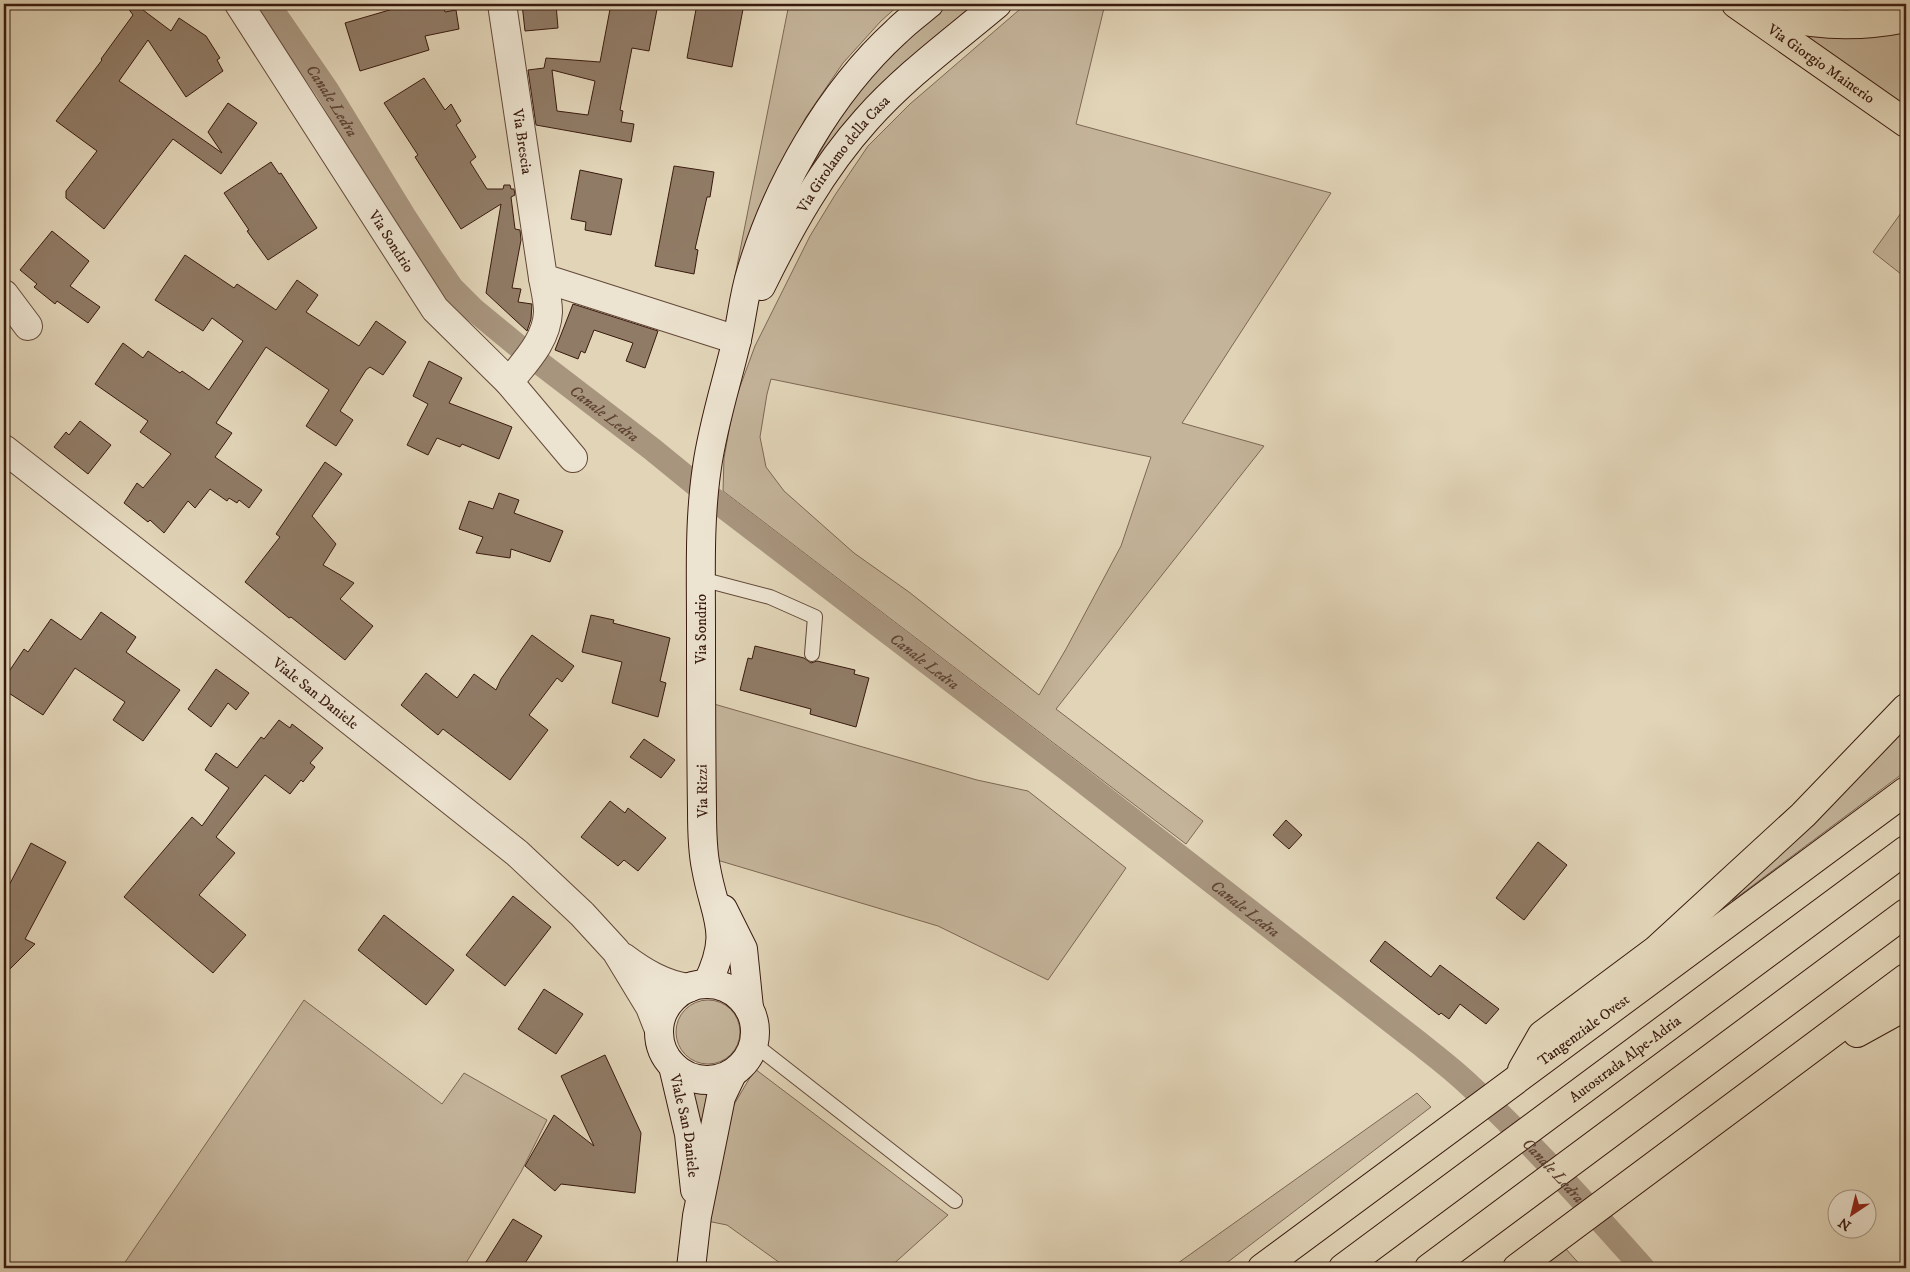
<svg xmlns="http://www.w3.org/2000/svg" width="1910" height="1272" font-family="'IM FELL DW Pica',serif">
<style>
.green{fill:#c4b49a;stroke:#7e6754;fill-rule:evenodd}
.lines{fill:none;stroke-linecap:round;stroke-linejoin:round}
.canal{stroke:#a8957e;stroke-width:24}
.building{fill:#907b66;stroke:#391a0e;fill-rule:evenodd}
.service-casing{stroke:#634838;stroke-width:16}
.minor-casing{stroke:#634838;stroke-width:30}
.tertiary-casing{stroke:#634838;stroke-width:30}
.secondary-casing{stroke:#391a0e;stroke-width:30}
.primary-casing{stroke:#391a0e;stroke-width:30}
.trunk-casing{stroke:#391a0e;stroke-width:30}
.motorway-casing{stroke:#391a0e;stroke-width:30}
.service{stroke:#ece3d0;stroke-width:14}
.minor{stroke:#ece3d0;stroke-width:28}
.tertiary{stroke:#ece3d0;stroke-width:28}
.secondary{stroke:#ece3d0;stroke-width:28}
.primary{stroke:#e1d4b7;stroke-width:28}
.trunk{stroke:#e1d4b7;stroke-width:28}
.motorway{stroke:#e1d4b7;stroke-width:28}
.labels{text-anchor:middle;stroke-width:4.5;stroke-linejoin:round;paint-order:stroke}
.street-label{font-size:15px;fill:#391a0e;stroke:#ece3d0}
.water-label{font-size:16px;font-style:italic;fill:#604535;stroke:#ece3d0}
</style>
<rect width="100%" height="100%" fill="#e1d4b7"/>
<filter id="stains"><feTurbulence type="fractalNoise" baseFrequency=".004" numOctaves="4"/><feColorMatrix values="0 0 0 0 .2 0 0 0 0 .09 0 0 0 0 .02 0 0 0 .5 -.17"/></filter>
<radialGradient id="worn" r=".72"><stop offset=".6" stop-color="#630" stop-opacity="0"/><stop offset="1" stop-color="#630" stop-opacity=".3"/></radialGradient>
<path class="green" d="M 789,4 L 900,4 L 881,21 L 843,63 L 806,117 L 770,185 L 735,276 Z
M 948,4 L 976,4 L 805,178 C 825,144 844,107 869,77 C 893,50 921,26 948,4 Z
M 1026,4 L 1105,4 L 1076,124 L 1331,193 L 1182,423 L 1264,446 L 1056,709 L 1203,821 L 1186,844 L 723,491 L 724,458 L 734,403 L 755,346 L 810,236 L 835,195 L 868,146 L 910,104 ZM 771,379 L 1151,457 L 1121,546 L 1066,649 L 1039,695 L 909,592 L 854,553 L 784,491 L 766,467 L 760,437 L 767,394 Z
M 1780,4 L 1906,4 L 1906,5 L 1835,14 Z
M 1906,26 L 1906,110 L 1805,39 L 1807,34 Z
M 1906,206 L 1906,278 L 1873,252 Z
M 714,704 L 977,780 L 1028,791 L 1126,868 L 1048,980 L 938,926 L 717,860 Z
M 1906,722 L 1906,771 L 1732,901 Z
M676 1032a32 32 0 1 1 64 0a32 32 0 1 1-64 0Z
M 304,1000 L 442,1104 L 464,1073 L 547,1120 L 521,1172 L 463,1268 L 121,1268 Z
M 755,1069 L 948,1215 L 889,1268 L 787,1268 L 727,1225 L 707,1221 L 732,1108 Z
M 686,1085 L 701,1090 L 717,1089 L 701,1155 Z
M 1417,1093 L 1431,1107 L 1220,1268 L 1171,1268 Z
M 1566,1249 L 1583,1268 L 1540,1268 Z"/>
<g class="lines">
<path class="canal" id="s1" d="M 268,4 L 327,90 L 404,216 L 432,259 L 452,288 L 473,309 L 524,351 L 652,449 L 712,498 L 1076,776 L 1419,1043 C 1435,1056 1451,1068 1466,1082 C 1529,1140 1586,1204 1643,1268"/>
</g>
<path class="building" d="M 125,4 L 135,4 L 171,31 L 179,18 L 206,36 L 220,58 L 217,60 L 223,71 L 186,97 L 148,40 L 119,81 L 222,153 L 208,132 L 228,103 L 257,123 L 221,174 L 173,139 L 104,229 L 66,198 L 66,191 L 97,151 L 56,121 L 102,60 L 101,59 L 133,15 Z
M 410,4 L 443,4 L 445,12 L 456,10 L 459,29 L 425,36 L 429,50 L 360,71 L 345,23 Z
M 522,4 L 556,4 L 558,28 L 525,31 Z
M 611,4 L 658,4 L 649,51 L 632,48 L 620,110 L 623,111 L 621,122 L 634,124 L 631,142 L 536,125 L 528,70 L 544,68 L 546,58 L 600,62 ZM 552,70 L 595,81 L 588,115 L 557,111 Z
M 697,4 L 744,4 L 732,67 L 687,58 Z
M 424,78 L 445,110 L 451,104 L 461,121 L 456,125 L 476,157 L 470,162 L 487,189 L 503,189 L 504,185 L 510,185 L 511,189 L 514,189 L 515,195 L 511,197 L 515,229 L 520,230 L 521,240 L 512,288 L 521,289 L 518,302 L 532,304 L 531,319 L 527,331 L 486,293 L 501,204 L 461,229 L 415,157 L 418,155 L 384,103 Z
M 271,162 L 279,174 L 281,173 L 317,228 L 268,260 L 247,231 L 249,230 L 224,193 Z
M 674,166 L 714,172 L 710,197 L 707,197 L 695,249 L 698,250 L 694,274 L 655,266 Z
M 580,170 L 622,179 L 611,235 L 585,230 L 586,222 L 571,219 Z
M 52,231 L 89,261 L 70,286 L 100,307 L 88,323 L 57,301 L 55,304 L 34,287 L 37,284 L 20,270 Z
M 185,255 L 234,288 L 237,284 L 276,310 L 297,280 L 318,295 L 306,312 L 359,346 L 376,321 L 406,342 L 383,375 L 370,367 L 366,370 L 340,411 L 353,420 L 336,446 L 306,426 L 329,390 L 266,347 L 216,423 L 232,433 L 215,457 L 262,490 L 249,508 L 239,500 L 237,503 L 229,498 L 227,501 L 210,489 L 195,508 L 188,501 L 164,533 L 150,520 L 148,522 L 124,503 L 137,483 L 143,488 L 171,454 L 140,432 L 148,421 L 95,384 L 123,343 L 143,358 L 148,351 L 180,373 L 182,371 L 209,390 L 243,341 L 212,318 L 203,331 L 155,300 Z
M 573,304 L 658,331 L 645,368 L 626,361 L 633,343 L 594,330 L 585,353 L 581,351 L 578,359 L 555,350 Z
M 429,361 L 462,378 L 449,403 L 512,427 L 499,459 L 462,444 L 460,447 L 437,438 L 428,455 L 407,445 L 428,404 L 413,396 Z
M 80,421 L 111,445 L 88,474 L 54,447 L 66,432 L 69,435 Z
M 325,462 L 342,474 L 312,516 L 336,544 L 323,565 L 354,583 L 340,599 L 373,626 L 345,660 L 291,617 L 289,618 L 245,582 L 280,537 L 276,534 Z
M 499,493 L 519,500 L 514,513 L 563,531 L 550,562 L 511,549 L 510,558 L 476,553 L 483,537 L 459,529 L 469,501 L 493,509 Z
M 101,612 L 136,637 L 126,652 L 180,690 L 143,741 L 113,720 L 125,702 L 75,668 L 43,715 L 4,690 L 4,679 L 24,649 L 28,652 L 51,619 L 81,640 Z
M 591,615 L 614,620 L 613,623 L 670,638 L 660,681 L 666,683 L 658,717 L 612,703 L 622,662 L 582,652 Z
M 532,635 L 574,666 L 562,682 L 557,678 L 529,715 L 548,730 L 510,780 L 443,729 L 438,735 L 401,705 L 426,673 L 457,698 L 474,674 L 496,690 L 501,679 Z
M 755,646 L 804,658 L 811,663 L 817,661 L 855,670 L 854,674 L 869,678 L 856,727 L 810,714 L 811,709 L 740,690 L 748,658 L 752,659 Z
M 216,669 L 249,693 L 236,710 L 228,703 L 211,727 L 188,709 Z
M 279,720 L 290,728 L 292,724 L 323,748 L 310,763 L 315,767 L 303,782 L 301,780 L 290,794 L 265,775 L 216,837 L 235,853 L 199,895 L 246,935 L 213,973 L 124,897 L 192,817 L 202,826 L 229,788 L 205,770 L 216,753 L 237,768 L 261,737 L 264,739 Z
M 644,739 L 675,760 L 661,778 L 630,757 Z
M 610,801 L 625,813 L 628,808 L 666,838 L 638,871 L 624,860 L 618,866 L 581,837 Z
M 1286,820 L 1302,835 L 1289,849 L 1273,835 Z
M 1538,842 L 1567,865 L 1524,920 L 1496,898 Z
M 31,843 L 66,862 L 25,939 L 35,944 L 4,975 L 4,895 Z
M 513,896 L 551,927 L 505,986 L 466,955 Z
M 384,915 L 454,970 L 426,1005 L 358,950 Z
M 1385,941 L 1431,977 L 1440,965 L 1499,1009 L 1486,1024 L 1460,1004 L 1449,1019 L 1441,1013 L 1439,1015 L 1370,961 Z
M 544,989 L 583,1014 L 556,1054 L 518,1029 Z
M 605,1055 L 641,1133 L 635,1193 L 561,1184 L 555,1191 L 525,1166 L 554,1115 L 594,1146 L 561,1076 Z
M 513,1219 L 542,1236 L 522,1268 L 482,1268 Z"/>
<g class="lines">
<defs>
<path id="service" d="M 701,579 L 770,597 L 815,617 L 812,654
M 754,1044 L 955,1201"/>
<g id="minor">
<path id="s2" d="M 239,4 L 435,309 L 509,382 L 573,458"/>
<path id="s3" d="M 502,4 L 543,278 L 737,340"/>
<path d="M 4,294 L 28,326"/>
<path d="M 509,382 C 525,362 547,340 548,312 C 548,300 545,289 543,278"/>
</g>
<g id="tertiary">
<path id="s4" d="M 4,449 L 256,646 L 517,853 L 582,914 L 616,951 L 650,1007 L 659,1030"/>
<path d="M 623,957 C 643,972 664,985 689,988"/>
</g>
<g id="secondary">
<path id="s5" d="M 761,286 C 790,227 822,169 866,120 C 905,76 953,41 997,4"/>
<path d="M 723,909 L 743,949 L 749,1008"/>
<path d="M 707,984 C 733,931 715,919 706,868 C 702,849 702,829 702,810 C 701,748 701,687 701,625 C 701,573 699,520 707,467 C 713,424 727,382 737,339 C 742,317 744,294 751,272 C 777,185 829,93 897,31 C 907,21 918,13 929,4"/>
<circle cx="707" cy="1032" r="48"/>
<path id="s6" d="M 673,1066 L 689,1134 L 695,1190"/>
<path d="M 691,1268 L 697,1216 L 721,1097 L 732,1074"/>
</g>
<g id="primary">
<path id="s7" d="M 1736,4 L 1906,123"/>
<path d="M 1758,10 C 1806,26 1857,28 1906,18"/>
</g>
<g id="trunk">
<path d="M 1857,1033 L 1906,1006"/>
<path d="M 1522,1070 L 1542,1035 L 1656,950 L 1803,815 L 1906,708"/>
<path id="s8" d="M 1262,1268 L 1906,791"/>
<path d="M 1517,1268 L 1906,978"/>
</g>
<g id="motorway">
<path id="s9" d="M 1343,1268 L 1906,850"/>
<path d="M 1429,1268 L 1906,913"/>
</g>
</defs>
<use href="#service" class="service-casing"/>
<use href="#minor" class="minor-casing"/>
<use href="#tertiary" class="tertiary-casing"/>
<use href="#secondary" class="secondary-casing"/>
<use href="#primary" class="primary-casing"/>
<use href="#trunk" class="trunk-casing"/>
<use href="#motorway" class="motorway-casing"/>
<use href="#service" class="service"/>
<use href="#minor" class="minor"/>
<use href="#tertiary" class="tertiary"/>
<use href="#secondary" class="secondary"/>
<use href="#primary" class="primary"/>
<use href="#trunk" class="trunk"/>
<use href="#motorway" class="motorway"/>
</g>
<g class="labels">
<g class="street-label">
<text dy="5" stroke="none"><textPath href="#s7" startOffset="104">Via Giorgio Mainerio</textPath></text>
<text dy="5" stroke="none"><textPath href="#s3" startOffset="139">Via Brescia</textPath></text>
<text dy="5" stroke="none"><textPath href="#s5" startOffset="156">Via Girolamo della Casa</textPath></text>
<text dy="5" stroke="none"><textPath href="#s2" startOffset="282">Via Sondrio</textPath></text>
<text transform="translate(701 629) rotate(-90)" y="5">Via Sondrio</text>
<text dy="5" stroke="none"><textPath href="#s4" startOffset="396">Viale San Daniele</textPath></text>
<text transform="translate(702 791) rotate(-91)" y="5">Via Rizzi</text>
<text dy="5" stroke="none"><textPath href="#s8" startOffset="400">Tangenziale Ovest</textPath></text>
<text dy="5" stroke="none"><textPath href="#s9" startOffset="351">Autostrada Alpe-Adria</textPath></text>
<text dy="5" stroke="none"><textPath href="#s6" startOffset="61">Viale San Daniele</textPath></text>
</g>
<g class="water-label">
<text dy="6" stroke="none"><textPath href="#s1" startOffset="116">Canale Ledra</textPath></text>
<text dy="6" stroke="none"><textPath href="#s1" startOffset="536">Canale Ledra</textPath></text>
<text dy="6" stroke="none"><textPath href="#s1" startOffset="941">Canale Ledra</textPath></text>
<text dy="6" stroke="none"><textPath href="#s1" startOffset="1346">Canale Ledra</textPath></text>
<text dy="6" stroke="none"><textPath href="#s1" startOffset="1751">Canale Ledra</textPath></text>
</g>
</g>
<rect width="1910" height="1272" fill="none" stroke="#e1d4b7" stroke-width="20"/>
<rect x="5" y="5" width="1900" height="1262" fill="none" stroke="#391a0e" stroke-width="2.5"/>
<rect x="10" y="10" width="1890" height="1252" fill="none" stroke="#391a0e"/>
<g transform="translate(1852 1214) rotate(215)"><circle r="24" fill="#ece3d0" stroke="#a49382"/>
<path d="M0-4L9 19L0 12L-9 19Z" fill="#8f2418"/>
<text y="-8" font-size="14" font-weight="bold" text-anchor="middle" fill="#391a0e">N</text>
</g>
<rect width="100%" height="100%" filter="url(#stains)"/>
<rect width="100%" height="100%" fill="url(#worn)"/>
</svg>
